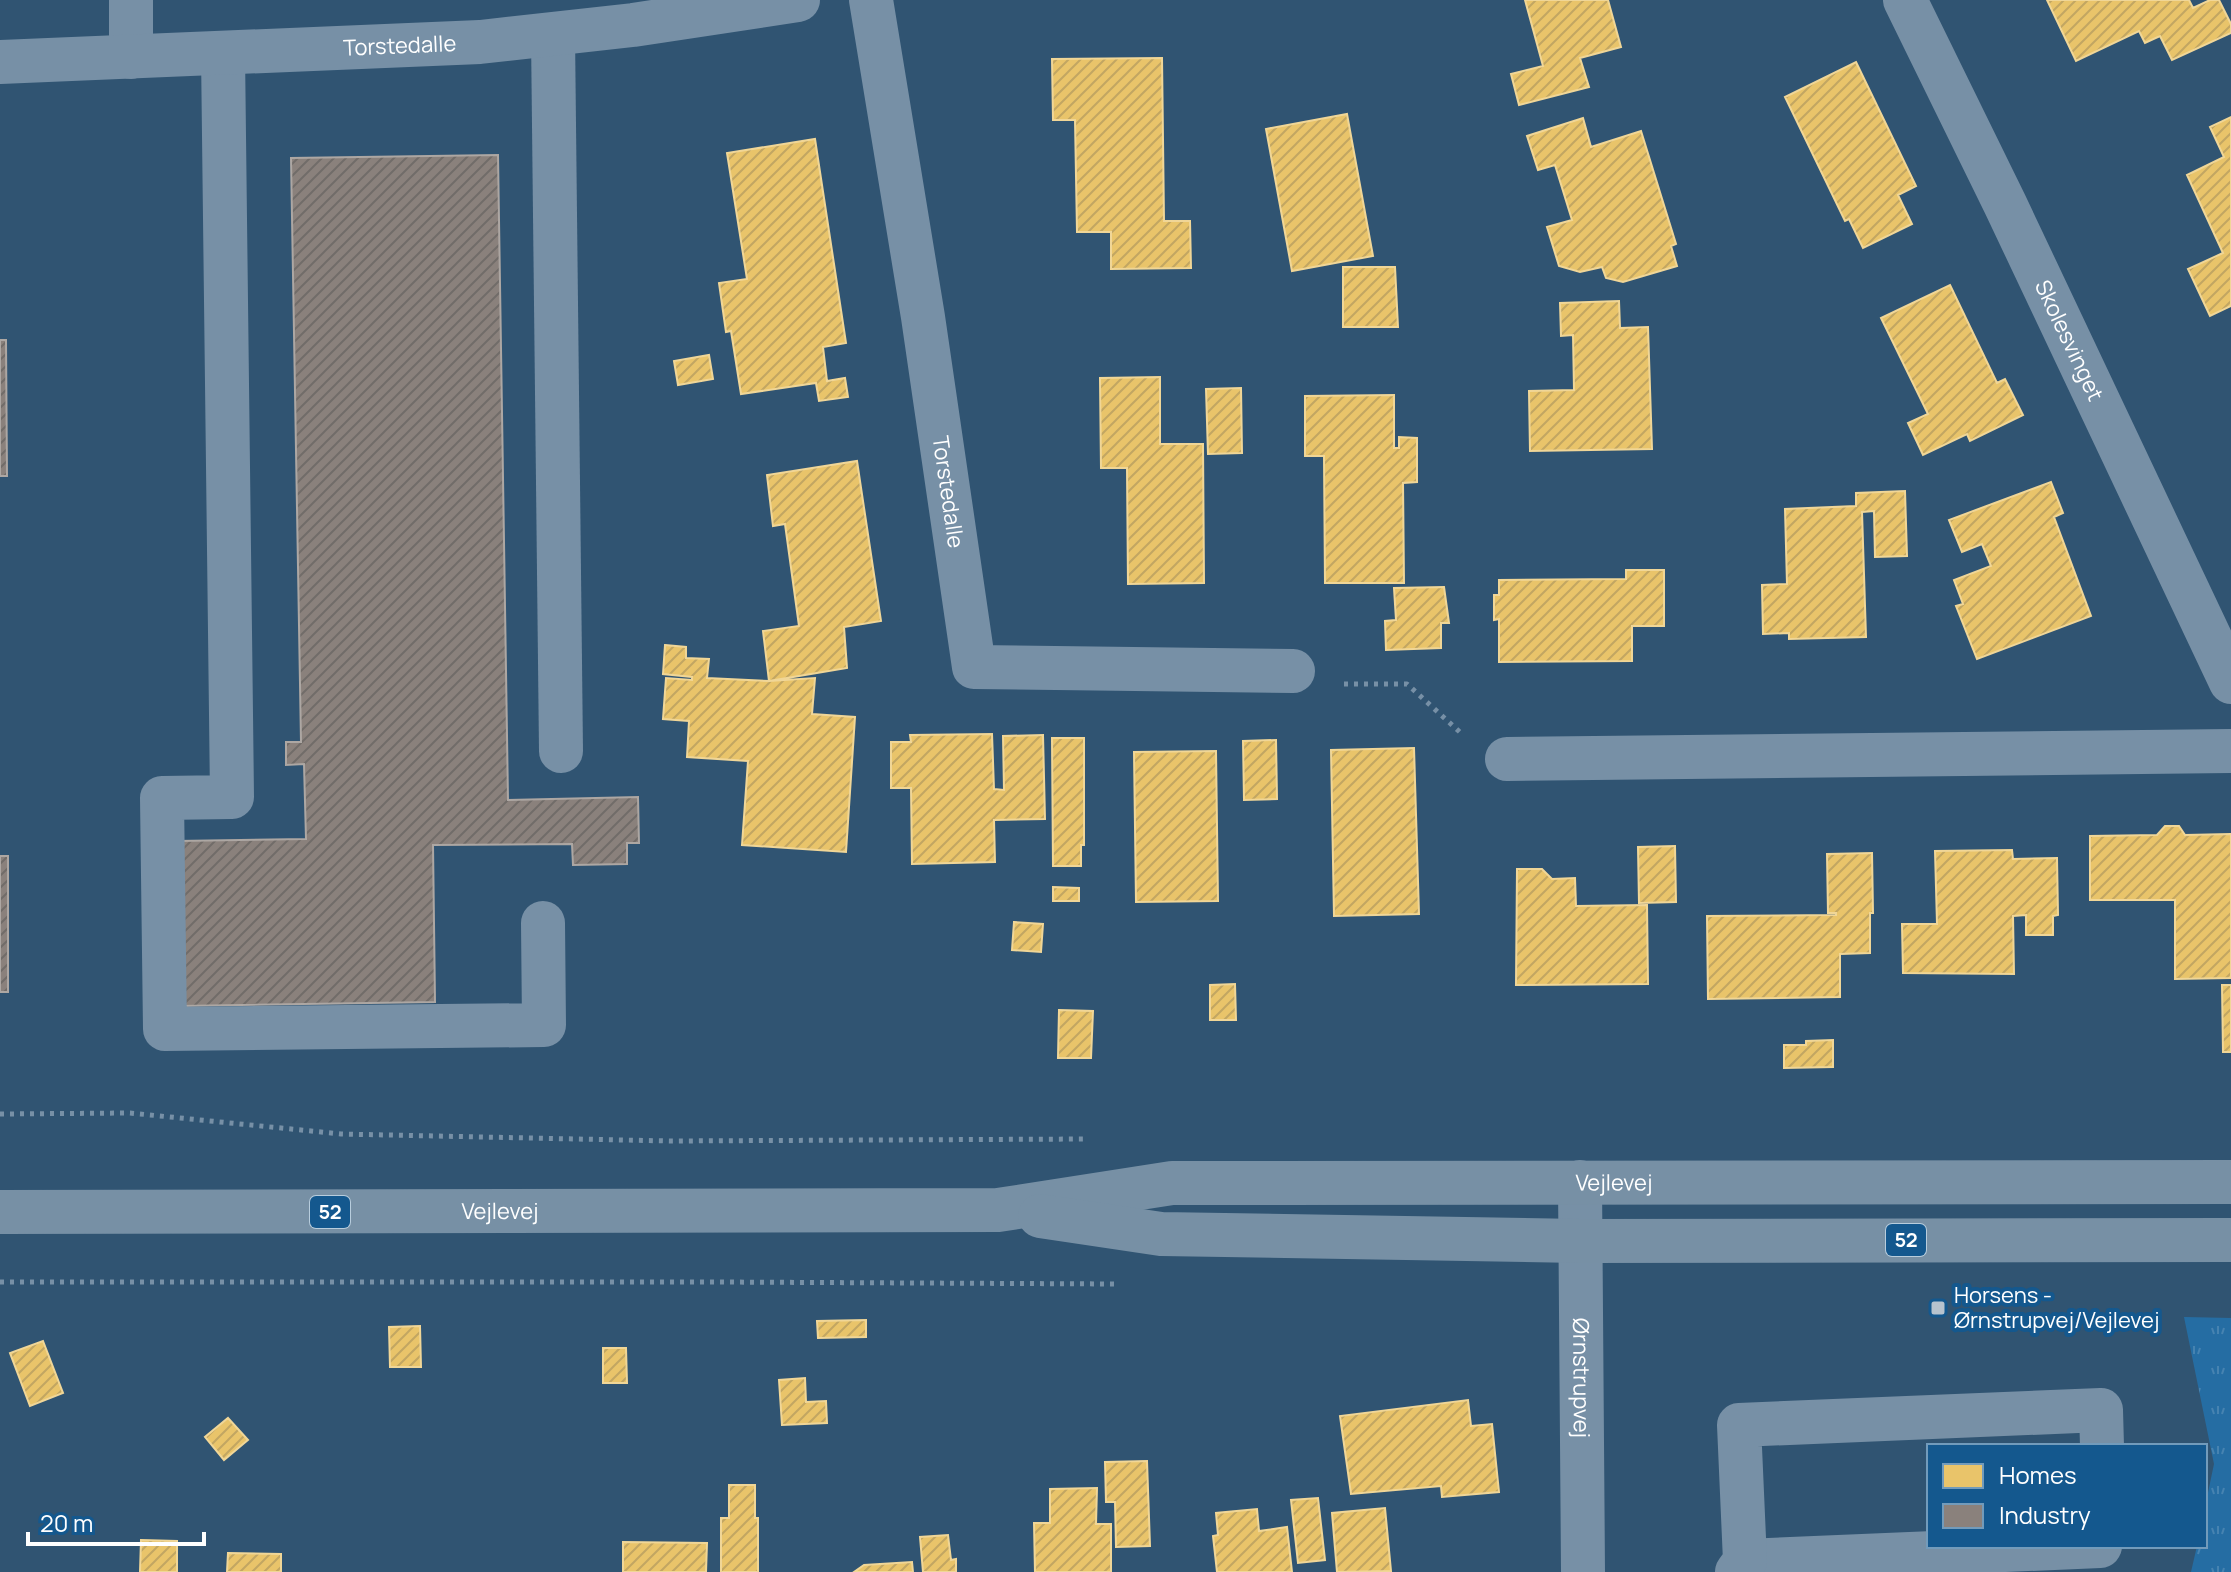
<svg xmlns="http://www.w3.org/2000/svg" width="2231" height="1572" font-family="Manrope,sans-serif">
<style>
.grass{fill:url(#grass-tufts)}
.homes{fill:url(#homes-hatch);stroke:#f0d697;stroke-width:2}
.industry{fill:url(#industry-hatch);stroke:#ada7a3;stroke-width:2}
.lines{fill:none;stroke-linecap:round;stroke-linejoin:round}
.path{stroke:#7790a6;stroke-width:5;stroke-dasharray:4 6;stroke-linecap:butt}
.minor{stroke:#7790a6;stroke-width:44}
.major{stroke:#7790a5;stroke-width:44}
.poi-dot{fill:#b7c3ce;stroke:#14588e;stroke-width:3}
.labels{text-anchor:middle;stroke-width:8;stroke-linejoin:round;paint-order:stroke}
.shield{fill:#14588e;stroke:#b8cddd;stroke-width:2}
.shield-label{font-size:20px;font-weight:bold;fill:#fff}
.street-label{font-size:22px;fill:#fff;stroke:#14588e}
.poi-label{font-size:22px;fill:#fff;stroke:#14588e;text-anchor:start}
</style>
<defs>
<pattern id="grass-tufts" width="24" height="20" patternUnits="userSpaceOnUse" patternTransform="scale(2)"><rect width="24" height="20" fill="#256da3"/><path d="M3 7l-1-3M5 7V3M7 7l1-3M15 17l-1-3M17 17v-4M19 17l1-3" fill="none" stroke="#4683b1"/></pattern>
<pattern id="homes-hatch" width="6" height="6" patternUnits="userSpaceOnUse" patternTransform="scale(2)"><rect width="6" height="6" fill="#e9c46a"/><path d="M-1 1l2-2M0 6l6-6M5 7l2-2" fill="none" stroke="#c2a662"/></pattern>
<pattern id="industry-hatch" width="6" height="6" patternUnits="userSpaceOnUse" patternTransform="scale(2)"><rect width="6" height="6" fill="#8a817c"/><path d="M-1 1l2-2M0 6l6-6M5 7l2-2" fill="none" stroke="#716c69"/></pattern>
</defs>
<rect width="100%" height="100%" fill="#305472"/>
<path class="grass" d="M 2184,1317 L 2231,1318 L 2231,1572 L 2191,1572 L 2197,1546 L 2205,1546 L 2205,1507 L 2214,1464 Z"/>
<path class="homes" d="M 1525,0 L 1608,0 L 1621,47 L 1580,58 L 1589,87 L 1519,105 L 1511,74 L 1543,66 Z
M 2047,0 L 2189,0 L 2193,8 L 2210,0 L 2219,0 L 2231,24 L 2231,33 L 2172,60 L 2160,36 L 2145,43 L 2139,31 L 2076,61 Z
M 1162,58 L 1164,221 L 1190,221 L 1191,268 L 1111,269 L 1111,232 L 1077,232 L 1075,120 L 1053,120 L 1052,59 Z
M 1856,62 L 1916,186 L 1898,195 L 1912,224 L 1863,248 L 1849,219 L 1845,221 L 1785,97 Z
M 1347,114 L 1373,256 L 1292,271 L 1266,129 Z
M 2231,117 L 2231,306 L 2210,316 L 2188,269 L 2223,253 L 2187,175 L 2224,157 L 2210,127 Z
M 1583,118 L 1591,147 L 1641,131 L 1676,244 L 1671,246 L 1677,266 L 1623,282 L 1606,278 L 1602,267 L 1580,272 L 1559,266 L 1547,227 L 1572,220 L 1555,165 L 1538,170 L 1527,136 Z
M 815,139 L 846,343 L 823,347 L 827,381 L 845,378 L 848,397 L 819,401 L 816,383 L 741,394 L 731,331 L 726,332 L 719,283 L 747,279 L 727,153 Z
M 1343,267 L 1395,267 L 1398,327 L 1343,327 Z
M 1950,285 L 1997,383 L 2005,379 L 2023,415 L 1970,441 L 1967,434 L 1923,455 L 1908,423 L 1928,414 L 1881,318 Z
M 1619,301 L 1620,328 L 1648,327 L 1652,449 L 1530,451 L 1529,391 L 1574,390 L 1573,335 L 1561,336 L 1560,303 Z
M 709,355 L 713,379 L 678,385 L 674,361 Z
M 1160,377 L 1160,444 L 1203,444 L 1204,583 L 1128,584 L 1127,468 L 1101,468 L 1100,378 Z
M 1241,388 L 1242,453 L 1208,454 L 1206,389 Z
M 1394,395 L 1394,448 L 1399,448 L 1399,437 L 1417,438 L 1417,482 L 1403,483 L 1404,583 L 1325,583 L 1324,456 L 1305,456 L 1305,396 Z
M 857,461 L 881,621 L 844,627 L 847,668 L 769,681 L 763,631 L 799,626 L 785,524 L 773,526 L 767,475 Z
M 2051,482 L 2063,513 L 2054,517 L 2091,616 L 1977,659 L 1956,606 L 1963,604 L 1954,580 L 1991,566 L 1982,544 L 1962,552 L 1949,520 Z
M 1905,491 L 1907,556 L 1875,557 L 1874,511 L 1862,512 L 1866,637 L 1789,639 L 1789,633 L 1763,634 L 1762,585 L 1787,584 L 1785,509 L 1856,506 L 1856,493 Z
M 1626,570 L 1664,570 L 1664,626 L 1632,626 L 1632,661 L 1499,662 L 1499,619 L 1494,620 L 1494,595 L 1499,595 L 1499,580 L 1626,579 Z
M 1444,587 L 1449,623 L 1441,623 L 1441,648 L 1386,650 L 1385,621 L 1396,620 L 1394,588 Z
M 665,645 L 686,647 L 686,658 L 709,659 L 707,678 L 769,681 L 815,678 L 812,714 L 855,717 L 846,852 L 742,845 L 748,761 L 687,757 L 689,721 L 663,719 L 666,678 L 692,680 L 692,677 L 663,674 Z
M 992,734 L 994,789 L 1004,790 L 1003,736 L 1043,735 L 1045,819 L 994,820 L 995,862 L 912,864 L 911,788 L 891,788 L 891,742 L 911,742 L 910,735 Z
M 1052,738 L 1084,738 L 1084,845 L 1081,845 L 1081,866 L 1053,866 Z
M 1276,740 L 1277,799 L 1244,800 L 1243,741 Z
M 1414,748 L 1419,914 L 1334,916 L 1331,750 Z
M 1216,751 L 1218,901 L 1136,902 L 1134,752 Z
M 2165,826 L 2179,826 L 2185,835 L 2231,834 L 2231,978 L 2175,979 L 2175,900 L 2090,900 L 2090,836 L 2157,835 Z
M 1675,846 L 1676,902 L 1639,903 L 1638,847 Z
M 2012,850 L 2013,859 L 2057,858 L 2058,915 L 2053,916 L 2053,935 L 2026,935 L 2026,915 L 2013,916 L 2014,974 L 1903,973 L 1902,924 L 1937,924 L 1935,851 Z
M 1872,853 L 1873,913 L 1870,913 L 1870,953 L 1840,954 L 1840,997 L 1708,999 L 1707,916 L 1836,915 L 1836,913 L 1828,913 L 1827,854 Z
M 1517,869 L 1542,869 L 1552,879 L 1575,878 L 1576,906 L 1647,905 L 1648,984 L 1516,985 Z
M 1053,887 L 1079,888 L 1079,901 L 1053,901 Z
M 1014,922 L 1043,924 L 1041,952 L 1012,950 Z
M 1235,984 L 1236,1020 L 1210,1020 L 1210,985 Z
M 2222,985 L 2231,985 L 2231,1052 L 2223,1052 Z
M 1059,1010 L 1093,1011 L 1091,1058 L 1058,1058 Z
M 1833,1040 L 1833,1067 L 1784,1068 L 1784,1045 L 1806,1045 L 1806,1041 Z
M 866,1320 L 866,1337 L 818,1338 L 817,1321 Z
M 420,1326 L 421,1367 L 390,1367 L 389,1327 Z
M 43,1341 L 63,1393 L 30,1406 L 10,1353 Z
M 603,1348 L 626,1348 L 627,1383 L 603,1383 Z
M 805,1378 L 806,1402 L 826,1401 L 827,1423 L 782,1425 L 779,1380 Z
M 1468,1400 L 1471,1426 L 1492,1424 L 1499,1492 L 1442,1497 L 1441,1486 L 1351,1494 L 1340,1416 Z
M 228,1418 L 248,1440 L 224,1460 L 205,1437 Z
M 1147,1461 L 1150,1546 L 1116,1547 L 1115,1502 L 1106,1502 L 1105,1462 Z
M 729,1485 L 755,1485 L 755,1518 L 758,1518 L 758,1572 L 721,1572 L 721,1518 L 729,1518 Z
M 1097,1488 L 1096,1524 L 1111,1524 L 1111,1572 L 1035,1572 L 1034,1523 L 1050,1523 L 1050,1489 Z
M 1318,1498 L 1325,1560 L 1298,1563 L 1291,1500 Z
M 1385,1508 L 1391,1571 L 1337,1572 L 1332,1513 Z
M 1257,1509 L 1259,1531 L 1287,1527 L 1292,1572 L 1217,1572 L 1213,1536 L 1218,1535 L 1216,1513 Z
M 948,1535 L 951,1560 L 956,1559 L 956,1572 L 923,1572 L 920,1537 Z
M 141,1540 L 177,1541 L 177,1572 L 140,1572 Z
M 623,1542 L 707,1543 L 706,1572 L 623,1572 Z
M 228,1553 L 281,1554 L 281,1572 L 227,1572 Z
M 912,1562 L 913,1572 L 854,1572 L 864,1565 Z"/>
<path class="industry" d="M 498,155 L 508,800 L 638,797 L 639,843 L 627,843 L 627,864 L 573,865 L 572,844 L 433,845 L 435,1002 L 180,1006 L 177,841 L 306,839 L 304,764 L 286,765 L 286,742 L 301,742 L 291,158 Z
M 0,340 L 6,340 L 7,476 L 0,476 Z
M 0,856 L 8,856 L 8,992 L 0,992 Z"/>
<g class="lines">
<path class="path" d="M 1344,684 L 1407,684 L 1462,734
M 0,1114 L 130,1113 L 341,1134 L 670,1141 L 1086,1139
M 0,1282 L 717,1282 L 1115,1284"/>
<g class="minor">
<path d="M 131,0 L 131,57"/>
<path id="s1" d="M 871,0 L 923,317 L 974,667 L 1293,671"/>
<path id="s2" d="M 1905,0 L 2005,204 L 2231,682"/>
<path d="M 553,35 L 561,751"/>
<path d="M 223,53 L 232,797 L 162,798 L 165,1029 L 544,1025 L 543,923"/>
<path id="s3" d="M 0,62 L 480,42 L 633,25 L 798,0"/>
<path d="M 1507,759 L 2231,751"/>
<path id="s4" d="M 1580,1182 L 1583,1572"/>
<path d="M 1745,1561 L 2100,1546"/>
<path d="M 1737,1572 L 1745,1561 L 1739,1425 L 2101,1410 L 2102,1446"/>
</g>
<g class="major">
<path id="s5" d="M 0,1212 L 998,1210 L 1172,1183 L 2231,1182"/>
<path d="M 1040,1216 L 1161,1234 L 1580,1241 L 2231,1240"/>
</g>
</g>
<rect class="poi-dot" x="1930" y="1300" width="16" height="16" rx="4"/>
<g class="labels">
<g class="shield">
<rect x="310" y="1196" width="40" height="32" rx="6"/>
<rect x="1886" y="1224" width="40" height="32" rx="6"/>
</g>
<g class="shield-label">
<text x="330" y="1219">52</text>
<text x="1906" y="1247">52</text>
</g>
<g class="street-label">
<text dy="8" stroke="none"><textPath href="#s3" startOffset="400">Torstedalle</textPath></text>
<text dy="8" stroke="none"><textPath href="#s2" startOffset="378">Skolesvinget</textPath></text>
<text dy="8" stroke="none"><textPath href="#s1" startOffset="498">Torstedalle</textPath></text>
<text dy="8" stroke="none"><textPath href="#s5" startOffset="1616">Vejlevej</textPath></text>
<text dy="8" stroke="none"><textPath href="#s5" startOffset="500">Vejlevej</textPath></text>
<text dy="8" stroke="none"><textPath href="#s4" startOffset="196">Ørnstrupvej</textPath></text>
</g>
<g class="poi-label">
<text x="1954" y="1303">Horsens -<tspan x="1954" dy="25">Ørnstrupvej/Vejlevej</tspan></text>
</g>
</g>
<rect x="1927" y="1444" width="280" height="104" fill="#14588e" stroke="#729bbb" stroke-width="2"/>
<rect x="1943" y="1464" width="40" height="24" fill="#e9c46a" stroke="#729bbb" stroke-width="2"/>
<text x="1999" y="1484" font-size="24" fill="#ffffff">Homes</text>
<rect x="1943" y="1504" width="40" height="24" fill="#8a817c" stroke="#729bbb" stroke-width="2"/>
<text x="1999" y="1524" font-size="24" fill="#ffffff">Industry</text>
<path d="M28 1532v12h176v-12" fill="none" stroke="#ffffff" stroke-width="4"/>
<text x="40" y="1532" font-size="24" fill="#ffffff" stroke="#14588e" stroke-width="6" paint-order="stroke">20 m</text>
</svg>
